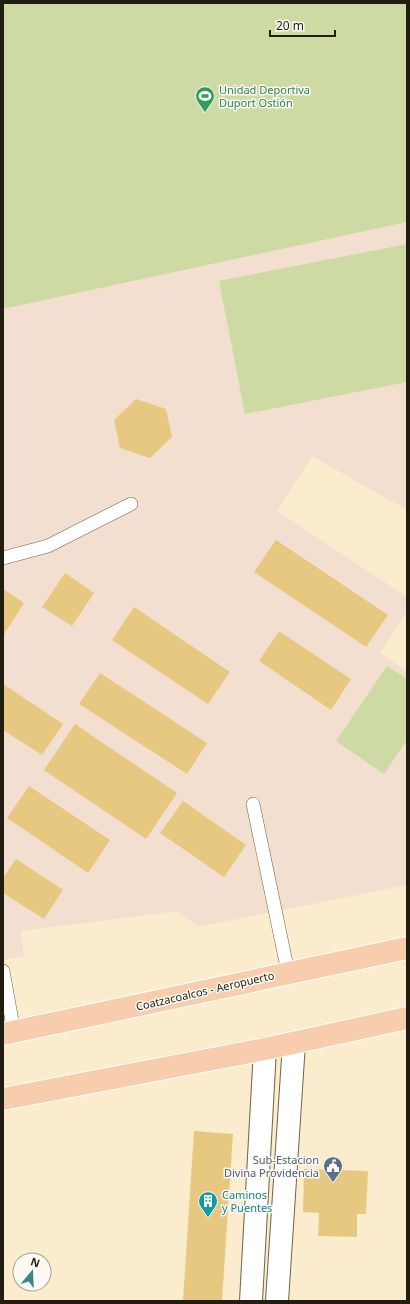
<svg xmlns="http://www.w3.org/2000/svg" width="410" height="1304" font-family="'Noto Sans',sans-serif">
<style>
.education{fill:#f2dfcf}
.green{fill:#cedaa3}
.building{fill:#e7c881}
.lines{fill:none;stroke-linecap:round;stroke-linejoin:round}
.lane-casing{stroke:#6f6347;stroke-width:14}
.street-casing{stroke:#6f6347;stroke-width:24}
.primary-casing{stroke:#fff;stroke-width:24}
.lane{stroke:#fff;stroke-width:13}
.street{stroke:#fff;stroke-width:22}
.primary{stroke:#f7cdae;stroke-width:22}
.labels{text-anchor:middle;stroke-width:3;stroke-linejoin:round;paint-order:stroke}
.leisure-label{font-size:11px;fill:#27864d;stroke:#fdfaf4;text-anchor:start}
.street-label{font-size:11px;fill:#221d11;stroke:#fdfaf4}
.service-label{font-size:11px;fill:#4e5e75;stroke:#fdfaf4;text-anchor:end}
.culture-label{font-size:11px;fill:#0d838f;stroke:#fdfaf4;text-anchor:start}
</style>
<rect width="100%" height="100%" fill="#faeccc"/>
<path class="education" d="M 407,222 L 407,510 L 312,456 L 277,511 L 407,597 L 407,611 L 380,653 L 407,671 L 407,885 L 198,927 L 178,911 L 21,931 L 24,956 L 3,960 L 3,309 Z"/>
<path class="green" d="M 3,3 L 407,3 L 407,222 L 3,309 Z
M 407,244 L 407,382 L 245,414 L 219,281 Z
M 387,666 L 407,679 L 407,740 L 384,774 L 336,741 Z"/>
<path class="building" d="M 136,399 L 166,409 L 172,437 L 150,458 L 120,448 L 114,420 Z
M 276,540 L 388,615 L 366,647 L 254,572 Z
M 65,573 L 94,593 L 72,626 L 42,607 Z
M 3,589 L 24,603 L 3,636 Z
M 134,607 L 230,672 L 208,704 L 112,640 Z
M 279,631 L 351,679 L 331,710 L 259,661 Z
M 100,673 L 207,743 L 187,774 L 79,704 Z
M 3,684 L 63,724 L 42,755 L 3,730 Z
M 75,724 L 177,793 L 146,839 L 44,770 Z
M 29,786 L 110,840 L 88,873 L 7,818 Z
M 183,801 L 246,845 L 224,877 L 160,833 Z
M 16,859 L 63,890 L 44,919 L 3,893 L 3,878 Z
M 194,1131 L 233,1134 L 222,1301 L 183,1301 Z
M 304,1169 L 368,1171 L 366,1214 L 357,1214 L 357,1237 L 318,1236 L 319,1213 L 303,1212 Z"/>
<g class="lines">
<defs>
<path id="lane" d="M 3,558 L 48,546 L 131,504
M 253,804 L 288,972
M 3,971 L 14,1032"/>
<path id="street" d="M 251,1301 L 265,1049
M 277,1301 L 294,1043"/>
<path id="primary" d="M 3,1034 L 407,948
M 3,1099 L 265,1049 L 407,1018"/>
</defs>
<use href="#lane" class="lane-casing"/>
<use href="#street" class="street-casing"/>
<use href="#primary" class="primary-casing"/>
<use href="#lane" class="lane"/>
<use href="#street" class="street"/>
<use href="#primary" class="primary"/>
</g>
<defs>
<symbol id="stadium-pin" viewBox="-11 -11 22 30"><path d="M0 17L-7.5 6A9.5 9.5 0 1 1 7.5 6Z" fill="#2e9e5b" stroke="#fdfaf4"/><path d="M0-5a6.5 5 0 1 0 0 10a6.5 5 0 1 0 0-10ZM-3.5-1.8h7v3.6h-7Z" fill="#fff"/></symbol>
<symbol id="civic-pin" viewBox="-11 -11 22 30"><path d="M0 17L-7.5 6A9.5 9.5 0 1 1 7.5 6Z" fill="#5c6f8a" stroke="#fdfaf4"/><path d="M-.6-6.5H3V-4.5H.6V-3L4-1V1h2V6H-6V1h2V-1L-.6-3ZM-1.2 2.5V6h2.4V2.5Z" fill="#fff"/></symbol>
<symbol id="building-pin" viewBox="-11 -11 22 30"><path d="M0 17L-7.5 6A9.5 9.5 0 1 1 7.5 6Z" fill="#0f9aa8" stroke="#fdfaf4"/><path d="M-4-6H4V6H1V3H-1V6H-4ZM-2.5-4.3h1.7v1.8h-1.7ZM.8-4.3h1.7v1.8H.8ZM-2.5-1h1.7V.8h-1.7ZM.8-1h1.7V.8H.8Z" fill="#fff"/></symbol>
</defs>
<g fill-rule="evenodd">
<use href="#stadium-pin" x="194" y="85" width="22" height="30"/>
<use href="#civic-pin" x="322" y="1155" width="22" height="30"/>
<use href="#building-pin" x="197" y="1190" width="22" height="30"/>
</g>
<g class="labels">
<g class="leisure-label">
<text x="219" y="94">Unidad Deportiva<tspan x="219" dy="13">Duport Ostión</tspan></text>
</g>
<g class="street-label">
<text transform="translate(205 991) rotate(-13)" y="4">Coatzacoalcos - Aeropuerto</text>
</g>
<g class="service-label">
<text x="319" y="1164">Sub-Estacion<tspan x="319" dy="13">Divina Providencia</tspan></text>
</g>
<g class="culture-label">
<text x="222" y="1199">Caminos<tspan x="222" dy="13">y Puentes</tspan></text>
</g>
</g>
<rect width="410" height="1304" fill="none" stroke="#221d11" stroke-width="8"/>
<g transform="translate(32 1272) rotate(19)"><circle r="19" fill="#fdfaf4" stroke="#a5a299"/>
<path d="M0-3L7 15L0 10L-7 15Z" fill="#3c848a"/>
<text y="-6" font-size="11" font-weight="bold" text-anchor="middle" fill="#221d11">N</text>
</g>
<path d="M270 30v6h65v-6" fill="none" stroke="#221d11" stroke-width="2"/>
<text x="276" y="30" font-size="12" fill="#221d11" stroke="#fdfaf4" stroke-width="3" paint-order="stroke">20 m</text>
</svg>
